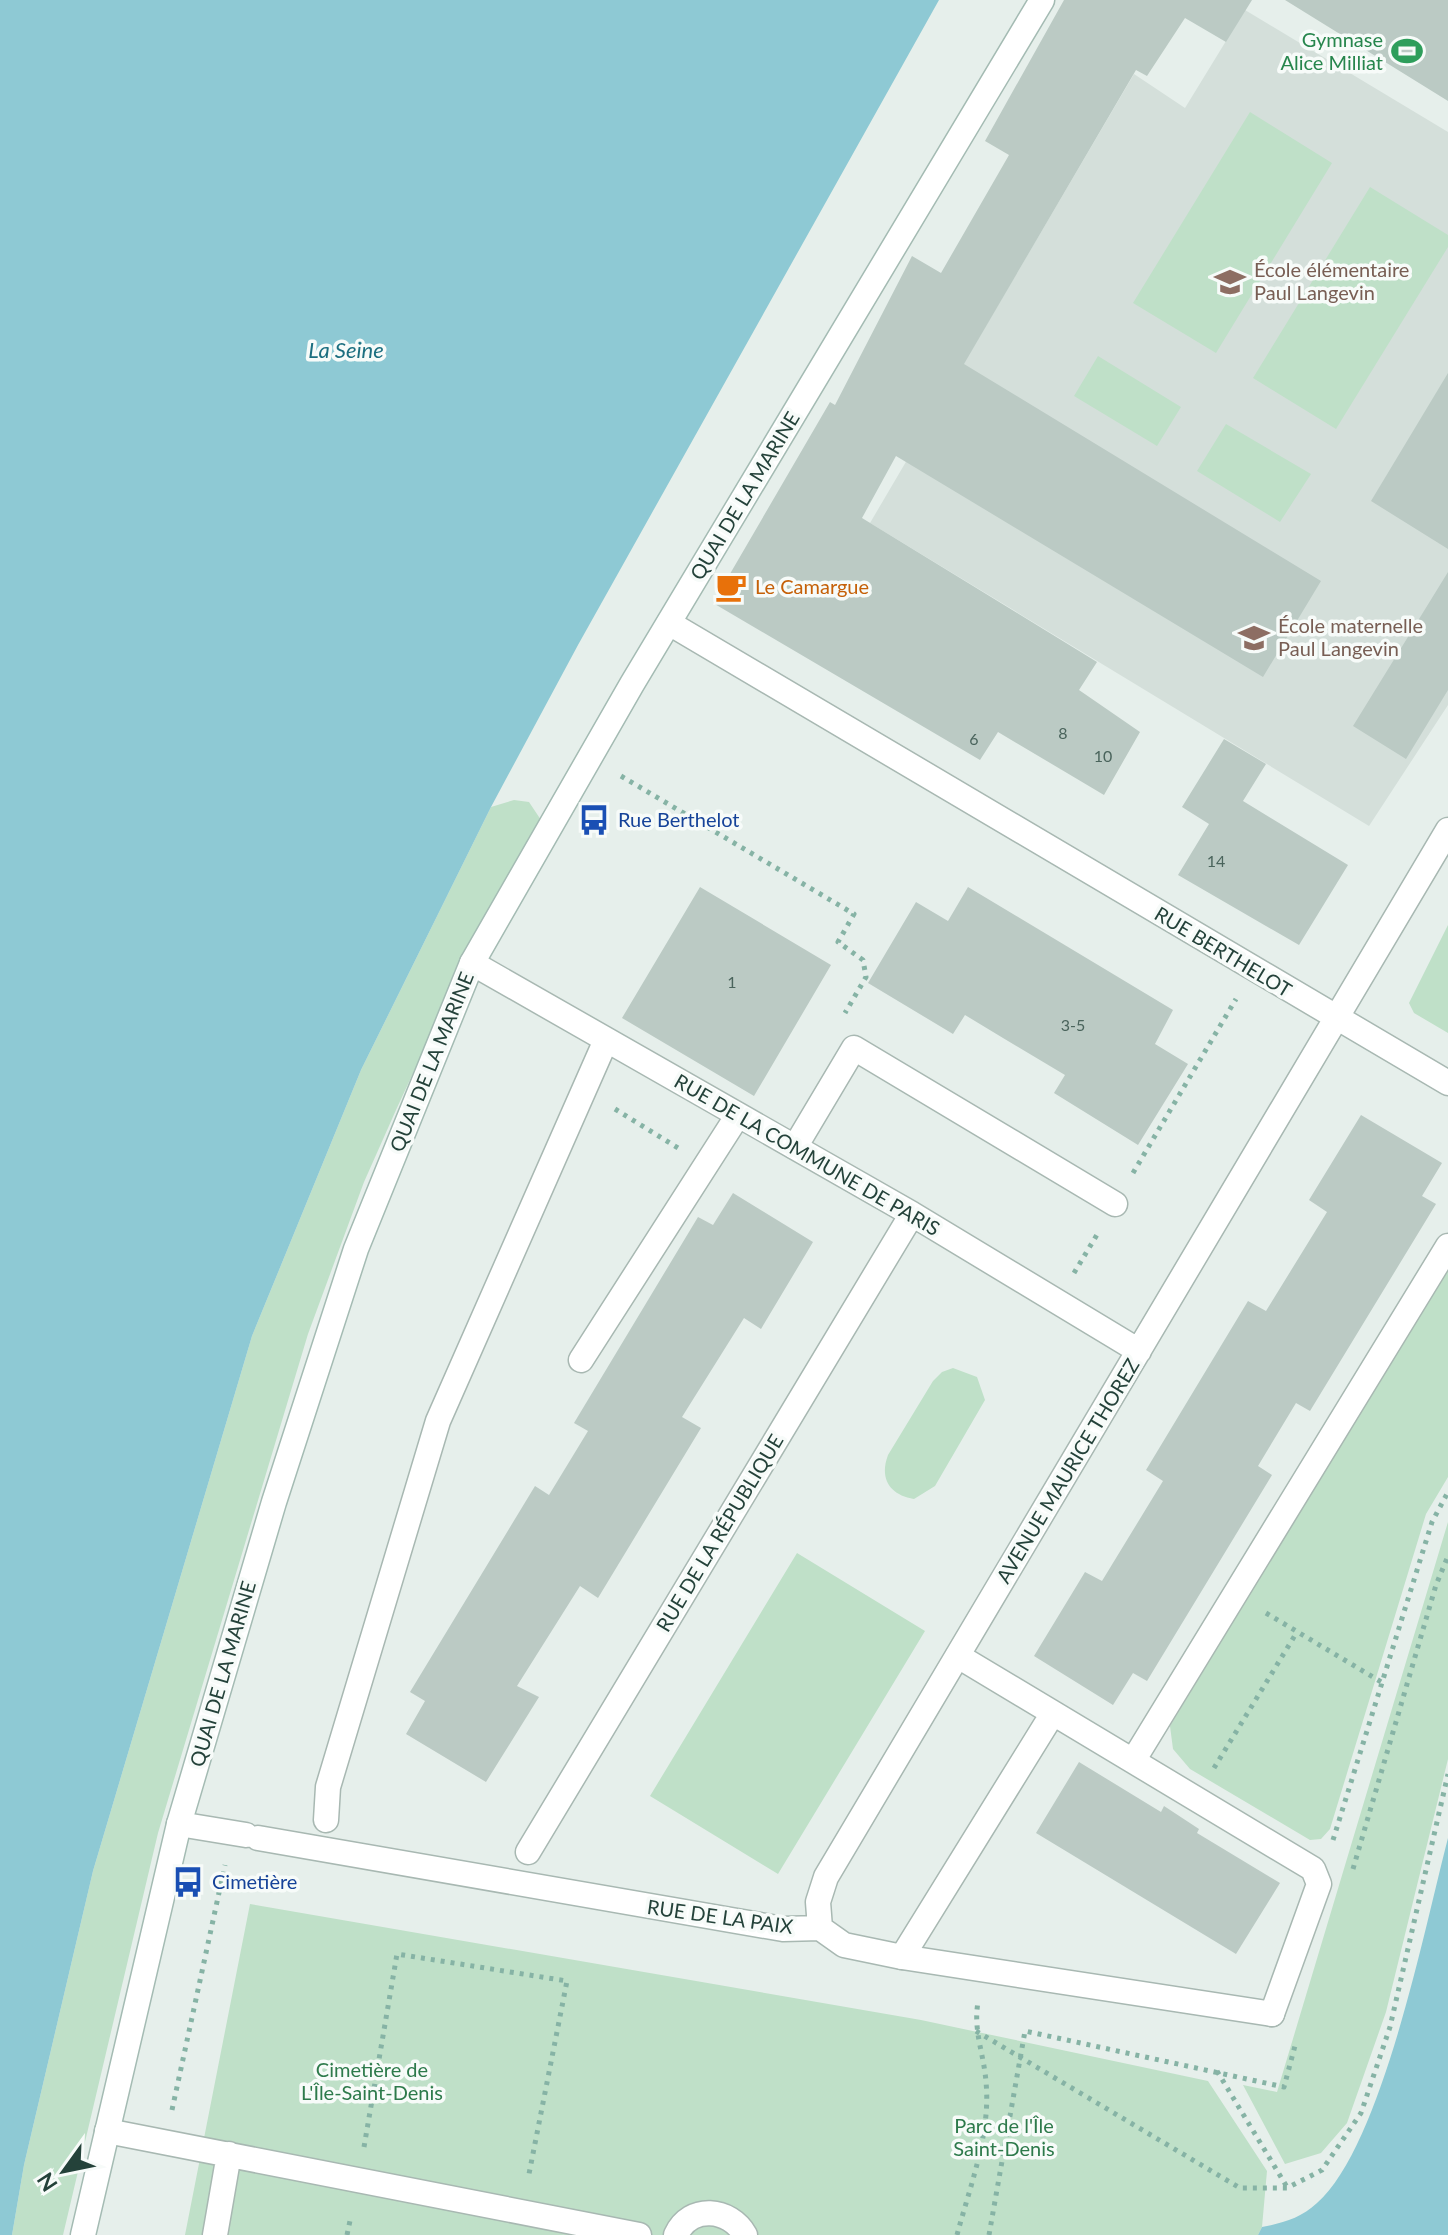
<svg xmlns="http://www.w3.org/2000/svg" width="1448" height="2235" font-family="Lato,sans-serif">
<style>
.built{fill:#d4dfda}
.green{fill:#bfe0c8}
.water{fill:#8ec9d4}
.building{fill:#bbcac4}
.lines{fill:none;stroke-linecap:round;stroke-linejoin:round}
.lane-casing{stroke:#a8b8b2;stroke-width:27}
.street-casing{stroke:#a8b8b2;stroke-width:27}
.secondary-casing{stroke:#a4bbb3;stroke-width:27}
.path{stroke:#86b3a5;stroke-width:5;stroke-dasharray:4 6;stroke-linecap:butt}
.lane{stroke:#fff;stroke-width:24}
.street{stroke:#fff;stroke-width:24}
.secondary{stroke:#fff;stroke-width:24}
.labels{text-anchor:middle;stroke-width:7;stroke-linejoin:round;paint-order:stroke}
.number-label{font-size:16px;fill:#4a645c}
.leisure-label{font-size:20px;fill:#27864d;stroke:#f7fbf9;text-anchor:end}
.education-label{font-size:20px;fill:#785e54;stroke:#f7fbf9;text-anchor:start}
.street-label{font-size:20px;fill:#24423a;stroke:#f7fbf9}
.food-label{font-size:20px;fill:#c56008;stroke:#f7fbf9;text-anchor:start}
.transit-label{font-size:20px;fill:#164399;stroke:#f7fbf9;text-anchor:start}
.park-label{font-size:20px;fill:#2d7a4b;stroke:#f7fbf9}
.water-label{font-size:22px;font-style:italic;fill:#1c6f80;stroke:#f7fbf9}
</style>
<rect width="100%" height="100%" fill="#e6efeb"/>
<path class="built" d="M 1245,10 L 1448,132 L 1448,705 L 1369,826 L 870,523 L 1134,74 L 1185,108 Z"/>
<path class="green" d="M 1250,112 L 1332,163 L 1216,353 L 1133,303 Z
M 1370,187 L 1448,235 L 1448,247 L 1336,429 L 1253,378 Z
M 1098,356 L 1181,407 L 1157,446 L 1074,396 Z
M 1226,424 L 1311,474 L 1280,522 L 1197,471 Z
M 514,800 L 529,802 L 541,820 L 456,980 L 396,1110 L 364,1182 L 308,1334 L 158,1833 L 63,2235 L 12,2235 L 24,2165 L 93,1871 L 252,1336 L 361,1070 L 491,807 Z
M 1448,925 L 1448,1033 L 1414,1013 L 1409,1003 Z
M 1448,1264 L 1448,1477 L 1426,1514 L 1330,1829 L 1321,1839 L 1310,1840 L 1190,1769 L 1173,1749 L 1170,1726 Z
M 953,1368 L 977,1377 L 985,1400 L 935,1486 L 914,1499 C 890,1495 879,1479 888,1455 L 933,1381 L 942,1372 Z
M 1448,1522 L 1448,1759 L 1386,2012 L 1347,2123 L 1321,2153 L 1285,2164 L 1243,2085 L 1277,2092 Z
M 797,1553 L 925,1631 L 778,1874 L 650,1796 Z
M 250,1904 L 921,2020 L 1208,2081 L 1267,2171 L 1262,2227 L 1258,2235 L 185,2235 Z"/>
<path class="water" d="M 0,0 L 939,0 L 578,645 L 491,807 L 361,1070 L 252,1336 L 93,1871 L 24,2165 L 12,2235 L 0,2235 Z
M 1448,1838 L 1448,2235 L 1258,2235 L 1262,2227 C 1283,2223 1301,2218 1317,2203 C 1382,2146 1425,1926 1448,1838 Z"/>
<path class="building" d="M 1064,0 L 1252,0 L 1226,42 L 1185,18 L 1147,76 L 1136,70 L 964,364 L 1321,581 L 1263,677 L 896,456 L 862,518 L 1097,662 L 1079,690 L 1140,732 L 1104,795 L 998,732 L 980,760 L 713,603 L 830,402 L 835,405 L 912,256 L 941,273 L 1009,155 L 985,141 Z
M 1285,0 L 1448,0 L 1448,101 Z
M 1448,373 L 1448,549 L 1371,501 Z
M 1448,572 L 1448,690 L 1406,759 L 1353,726 Z
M 1224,739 L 1266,764 L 1243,801 L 1348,865 L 1299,945 L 1178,875 L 1209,824 L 1182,807 Z
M 700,887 L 831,965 L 754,1096 L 622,1018 Z
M 968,887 L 1173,1010 L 1155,1044 L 1188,1064 L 1138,1145 L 1054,1093 L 1065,1075 L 1003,1038 L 965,1015 L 953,1034 L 868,983 L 916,902 L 948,921 Z
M 1361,1115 L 1442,1163 L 1422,1196 L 1436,1204 L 1310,1411 L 1296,1403 L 1258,1466 L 1272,1475 L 1147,1681 L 1133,1673 L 1113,1705 L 1034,1656 L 1085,1572 L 1102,1581 L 1163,1481 L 1146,1470 L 1248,1301 L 1266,1311 L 1327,1212 L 1309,1200 Z
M 733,1193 L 813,1242 L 761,1329 L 744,1318 L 682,1417 L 701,1428 L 598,1598 L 580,1586 L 517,1686 L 539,1697 L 486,1782 L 406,1734 L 425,1701 L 410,1692 L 535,1486 L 549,1495 L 588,1431 L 574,1423 L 698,1217 L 713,1225 Z
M 1079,1762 L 1161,1812 L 1164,1806 L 1199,1829 L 1197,1833 L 1280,1883 L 1236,1954 L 1036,1833 Z"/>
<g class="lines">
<defs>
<path id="lane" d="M 795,1147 L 854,1048 L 1115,1204
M 958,1656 L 1313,1869 L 1319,1884 L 1272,2014
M 1133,1761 L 1448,1246
M 902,1957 L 1053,1713
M 107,2131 L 639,2235
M 215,2235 L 229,2154
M 676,2235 C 690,2204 730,2208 745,2235"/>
<path id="street" d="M 669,623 L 1448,1083
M 472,963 L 912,1214 L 1139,1351
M 581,1360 L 738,1115
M 326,1820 L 328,1787 L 438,1421 L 606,1040
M 179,1824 L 246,1835
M 258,1838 L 783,1929 L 820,1928 L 844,1945 L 902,1957 L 1272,2014
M 528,1852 L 912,1214
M 820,1928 L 818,1902 L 826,1877 L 1448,830"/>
<path id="secondary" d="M 83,2235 L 179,1824 L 274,1502 L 356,1249 L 472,963 L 632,684 L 1042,0"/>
</defs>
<use href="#lane" class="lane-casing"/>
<use href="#street" class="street-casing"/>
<use href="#secondary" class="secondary-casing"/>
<path class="path" d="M 621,776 L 854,914 L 838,942 L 863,960 L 866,977 L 845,1013
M 615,1109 L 678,1148
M 1133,1173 L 1236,999
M 1074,1273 L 1098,1233
M 1266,1613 L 1383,1683
M 1214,1768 L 1297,1632
M 1333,1840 L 1432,1522 L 1448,1492
M 1353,1869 L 1436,1585 L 1448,1556
M 976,2031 L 1240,2188 L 1287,2188 L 1322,2170 L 1361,2113 L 1390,2027 L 1448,1774
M 1217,2071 L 1287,2187
M 172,2110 L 225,1865
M 364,2147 L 397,1954 L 567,1981 L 528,2179
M 347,2235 L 351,2216
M 957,2235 C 970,2186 991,2133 986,2082 C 984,2054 973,2031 978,2002
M 989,2235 L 1025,2031 L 1284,2087 L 1296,2042"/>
<use href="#lane" class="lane"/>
<use href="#street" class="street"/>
<use href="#secondary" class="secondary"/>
</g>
<defs>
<symbol id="stadium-bare" viewBox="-9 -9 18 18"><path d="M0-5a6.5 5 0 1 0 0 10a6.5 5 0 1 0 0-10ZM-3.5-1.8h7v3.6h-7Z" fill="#2e9e5b" stroke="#f7fbf9" stroke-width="2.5" paint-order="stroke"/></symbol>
<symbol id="school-bare" viewBox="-9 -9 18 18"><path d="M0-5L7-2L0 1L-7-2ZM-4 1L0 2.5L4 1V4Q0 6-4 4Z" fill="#8d6e63" stroke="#f7fbf9" stroke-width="2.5" paint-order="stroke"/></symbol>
<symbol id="cafe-bare" viewBox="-9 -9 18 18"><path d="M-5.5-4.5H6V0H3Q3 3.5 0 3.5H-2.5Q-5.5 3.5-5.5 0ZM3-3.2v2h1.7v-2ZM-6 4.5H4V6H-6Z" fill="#e8710a" stroke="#f7fbf9" stroke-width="2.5" paint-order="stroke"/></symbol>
<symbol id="bus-bare" viewBox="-9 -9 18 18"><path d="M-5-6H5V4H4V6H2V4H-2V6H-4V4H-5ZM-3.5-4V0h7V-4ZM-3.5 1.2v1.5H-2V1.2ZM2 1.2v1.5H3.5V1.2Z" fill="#1a4fb4" stroke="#f7fbf9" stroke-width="2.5" paint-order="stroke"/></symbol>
</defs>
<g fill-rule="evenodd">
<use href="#stadium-bare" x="1385" y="29" width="44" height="44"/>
<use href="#school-bare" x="1208" y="260" width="44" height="44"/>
<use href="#cafe-bare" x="709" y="565" width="44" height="44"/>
<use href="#school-bare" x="1232" y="616" width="44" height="44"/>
<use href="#bus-bare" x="572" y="798" width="44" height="44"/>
<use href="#bus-bare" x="166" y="1860" width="44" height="44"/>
</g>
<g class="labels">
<g class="number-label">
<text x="1063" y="739">8</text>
<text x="974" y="745">6</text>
<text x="1103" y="762">10</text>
<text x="1216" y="867">14</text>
<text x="732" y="988">1</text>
<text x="1073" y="1031">3-5</text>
</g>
<g class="leisure-label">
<text x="1383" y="47">Gymnase<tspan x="1383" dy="23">Alice Milliat</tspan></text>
</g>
<g class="education-label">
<text x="1254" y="277">École élémentaire<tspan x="1254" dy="23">Paul Langevin</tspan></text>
<text x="1278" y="633">École maternelle<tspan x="1278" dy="23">Paul Langevin</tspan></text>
</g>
<g class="street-label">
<text transform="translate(745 496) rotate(-59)" y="7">QUAI DE LA MARINE</text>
<text transform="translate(1223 952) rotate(31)" y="7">RUE BERTHELOT</text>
<text transform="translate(432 1062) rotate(-68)" y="7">QUAI DE LA MARINE</text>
<text transform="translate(807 1155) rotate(30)" y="7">RUE DE LA COMMUNE DE PARIS</text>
<text transform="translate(1068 1471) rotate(-59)" y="7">AVENUE MAURICE THOREZ</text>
<text transform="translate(720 1533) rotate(-59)" y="7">RUE DE LA RÉPUBLIQUE</text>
<text transform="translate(223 1674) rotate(-74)" y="7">QUAI DE LA MARINE</text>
<text transform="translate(720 1917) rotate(8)" y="7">RUE DE LA PAIX</text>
</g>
<g class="food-label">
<text x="755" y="594">Le Camargue</text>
</g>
<g class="transit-label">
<text x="618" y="827">Rue Berthelot</text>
<text x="212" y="1889">Cimetière</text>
</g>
<g class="park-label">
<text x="372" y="2077">Cimetière de<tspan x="372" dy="23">L'Île-Saint-Denis</tspan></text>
<text x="1004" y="2133">Parc de l'Île<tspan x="1004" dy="23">Saint-Denis</tspan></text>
</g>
<g class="water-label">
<text x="346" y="358">La Seine</text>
</g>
</g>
<g transform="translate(64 2171) rotate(237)" stroke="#f7fbf9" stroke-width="6" paint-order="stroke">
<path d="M0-6L14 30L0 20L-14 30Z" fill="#24423a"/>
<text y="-12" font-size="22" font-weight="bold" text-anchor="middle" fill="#24423a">N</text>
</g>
</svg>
